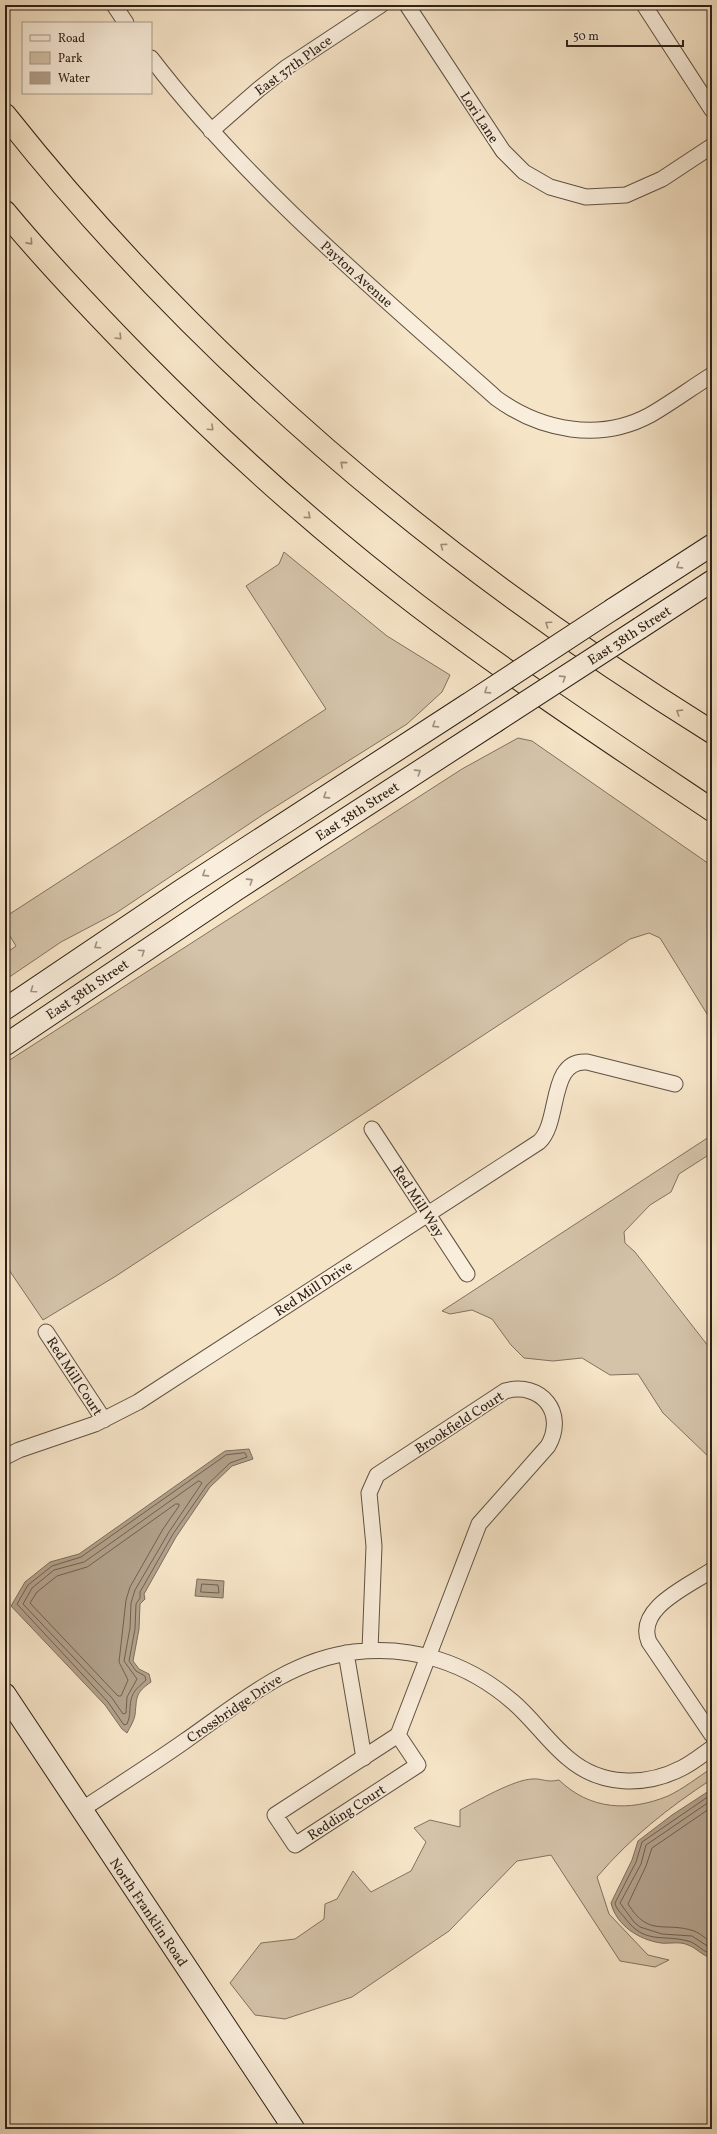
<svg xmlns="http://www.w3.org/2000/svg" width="717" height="2134" font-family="Vollkorn,serif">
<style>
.green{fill:#d4c3a9;stroke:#817260}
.water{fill:#b2a18b;stroke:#7d6d5c}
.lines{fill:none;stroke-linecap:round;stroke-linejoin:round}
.shore{stroke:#706050;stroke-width:1}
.minor-casing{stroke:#605142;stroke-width:17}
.secondary-casing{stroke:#2e2016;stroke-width:23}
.motorway-casing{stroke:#2e2016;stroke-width:24}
.minor{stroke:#f9eddb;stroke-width:15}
.secondary{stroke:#f9eddb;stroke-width:21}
.motorway{stroke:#f6e4c7;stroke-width:22}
.secondary-bridge-casing{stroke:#2e2016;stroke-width:23;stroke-linecap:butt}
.secondary-bridge{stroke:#f9eddb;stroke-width:21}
.oneway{stroke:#9c8c77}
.oneway2{stroke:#9e9182}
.labels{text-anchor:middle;stroke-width:3.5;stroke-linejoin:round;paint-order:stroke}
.street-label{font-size:14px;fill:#2e2016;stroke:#f9eddb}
</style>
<rect width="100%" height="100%" fill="#f6e4c7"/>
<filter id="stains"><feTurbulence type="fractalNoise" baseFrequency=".005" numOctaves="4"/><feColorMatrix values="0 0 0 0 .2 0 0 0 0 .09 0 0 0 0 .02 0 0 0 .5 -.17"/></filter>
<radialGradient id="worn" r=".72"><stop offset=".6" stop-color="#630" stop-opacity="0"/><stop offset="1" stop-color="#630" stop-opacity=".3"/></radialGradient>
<path class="green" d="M 284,552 L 387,636 L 450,675 L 442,692 L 407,724 L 264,814 L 116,913 L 61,942 L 5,980 L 5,954 L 16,946 L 5,928 L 5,917 L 326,709 L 246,586 L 279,564 Z
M 518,738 L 532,741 L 712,866 L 712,1022 L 660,938 L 649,933 L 630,939 L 116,1276 L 43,1320 L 5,1264 L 5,1063 L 462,769 Z
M 712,1135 L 712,1155 L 707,1156 L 679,1174 L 671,1192 L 650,1205 L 624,1232 L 625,1243 L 635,1252 L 712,1351 L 712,1460 L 663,1413 L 638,1374 L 610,1375 L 582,1358 L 553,1361 L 524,1358 L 511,1345 L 492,1319 L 472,1310 L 450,1314 L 442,1311 Z
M 712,1768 L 712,1779 C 668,1808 631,1837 597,1877 L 609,1914 L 648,1955 L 669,1960 L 655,1967 L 620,1961 L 551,1855 L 517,1861 L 449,1931 L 352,1997 L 285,2019 L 255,2015 L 230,1983 L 261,1943 L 295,1939 L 324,1919 L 325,1904 L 337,1899 L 353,1871 L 371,1892 L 411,1871 L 426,1842 L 414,1828 L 430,1820 L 460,1827 L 460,1810 C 477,1801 513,1780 532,1779 C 542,1778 546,1783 559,1780 C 590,1810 629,1812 668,1796 C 683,1789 698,1777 712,1768 Z"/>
<path class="water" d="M 249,1449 L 253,1459 L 232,1466 L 210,1487 L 176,1537 L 144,1594 L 145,1599 L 140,1604 L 139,1629 L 133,1661 L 139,1669 L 149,1674 L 151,1682 C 135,1693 137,1697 135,1715 C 134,1721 130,1727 127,1733 L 122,1729 L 105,1705 L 11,1606 L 25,1582 L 50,1562 L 79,1554 L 225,1451 Z
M 197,1579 L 224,1581 L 223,1598 L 195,1596 Z
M 712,1789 L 712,1958 C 702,1956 697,1948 688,1945 C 680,1941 669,1944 661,1943 C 639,1940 616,1925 611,1903 L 632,1860 L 638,1841 L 672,1815 Z"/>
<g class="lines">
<path class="shore" d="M 245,1453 L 247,1457 L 230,1463 L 207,1485 L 173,1534 L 140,1592 L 140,1598 L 136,1604 L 135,1629 L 129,1661 L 136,1671 L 145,1676 L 146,1680 C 140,1686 133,1690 131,1700 C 129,1709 131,1715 127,1724 L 124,1725 L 108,1702 L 17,1604 L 28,1585 L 52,1566 L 81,1557 L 226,1455 Z
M 199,1481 L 202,1483 L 169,1532 L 135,1590 L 131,1603 L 130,1628 L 124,1661 L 137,1679 L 127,1697 L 126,1713 L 123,1714 L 112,1698 L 23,1604 L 32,1588 L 54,1570 L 84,1562 Z
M 176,1504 L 179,1504 L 179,1506 L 163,1529 L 130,1587 L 126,1600 L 119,1662 L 128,1680 L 121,1696 L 118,1696 L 30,1603 L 37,1592 L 57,1576 L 87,1567 Z
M 202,1584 L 218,1585 L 219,1593 L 201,1592 Z
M 712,1794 L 642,1842 L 636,1862 L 615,1903 C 616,1909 621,1913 625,1918 C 645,1945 662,1934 688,1941 C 697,1943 702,1952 712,1954
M 712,1800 L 646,1845 L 641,1864 L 620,1903 L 634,1922 L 640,1927 L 662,1934 L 692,1936 L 712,1949
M 712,1807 L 652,1848 L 646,1866 L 628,1904 C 649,1938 665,1921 694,1931 C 700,1933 706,1939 712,1943"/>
<defs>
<path id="minor" d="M 114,5 L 126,23
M 407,5 L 503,151 L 524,172 L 550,187 L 586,197 L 626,195 L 662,179 L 712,146
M 644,5 L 712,110
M 151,58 C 250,187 376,291 496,398 C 541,431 600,442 650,415 C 671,403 691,388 712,375
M 211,131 L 259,89 L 287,67 L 381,5
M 372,1129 L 467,1274
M 46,1332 L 104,1420
M 5,1457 L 19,1450 L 95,1424 L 138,1402 L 539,1142 C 561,1122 548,1059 587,1062 L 675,1084
M 712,1570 C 689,1586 635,1608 649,1642 L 712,1735
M 370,1650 L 374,1546 L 369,1493 L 377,1475 L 505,1391 C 541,1381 567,1413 548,1446 L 479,1524 L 398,1735 L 275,1815 L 295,1845 L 418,1765 L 398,1735
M 346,1653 L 364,1758
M 81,1810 C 116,1787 151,1765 185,1741 C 237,1705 288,1660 354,1652 C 413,1645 468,1663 513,1702 C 533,1719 548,1742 569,1759 C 601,1786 645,1787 682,1768 C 692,1763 702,1755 712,1748"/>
<path id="secondary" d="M 613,609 L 712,545
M 640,628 L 712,581
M 5,1009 L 183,889 L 468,704
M 5,1045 L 236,890 L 495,722
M 5,1694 L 294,2129"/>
<path id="motorway" d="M 5,115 C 201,362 445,566 712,732
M 5,212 C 48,264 94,312 141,360 C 227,447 319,530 417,605 C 512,677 612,743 712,810"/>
</defs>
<use href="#minor" class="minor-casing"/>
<use href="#secondary" class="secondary-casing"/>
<use href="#motorway" class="motorway-casing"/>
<use href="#minor" class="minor"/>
<use href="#secondary" class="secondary"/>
<use href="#motorway" class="motorway"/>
<defs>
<path id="secondary-bridge" d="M 468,704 L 613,609
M 495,722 L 640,628"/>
</defs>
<use href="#secondary-bridge" class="secondary-bridge-casing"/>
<use href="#secondary-bridge" class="secondary-bridge"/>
</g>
<defs><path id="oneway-chevron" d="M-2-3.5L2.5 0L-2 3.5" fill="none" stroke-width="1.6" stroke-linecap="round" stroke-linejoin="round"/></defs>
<g class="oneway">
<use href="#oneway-chevron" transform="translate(30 242) rotate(48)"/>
<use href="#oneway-chevron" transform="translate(119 337) rotate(45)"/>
<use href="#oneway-chevron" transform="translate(211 428) rotate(43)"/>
<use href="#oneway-chevron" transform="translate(343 464) rotate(-139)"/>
<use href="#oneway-chevron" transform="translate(308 516) rotate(40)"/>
<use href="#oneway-chevron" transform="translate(443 546) rotate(-143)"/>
<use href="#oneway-chevron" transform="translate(548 624) rotate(-145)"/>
<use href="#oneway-chevron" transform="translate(679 712) rotate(-148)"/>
</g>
<g class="oneway2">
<use href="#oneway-chevron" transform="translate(679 566) rotate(147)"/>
<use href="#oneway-chevron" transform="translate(563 678) rotate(-33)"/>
<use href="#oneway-chevron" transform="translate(487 691) rotate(147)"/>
<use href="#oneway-chevron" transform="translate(435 725) rotate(147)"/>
<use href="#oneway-chevron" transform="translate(418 772) rotate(-33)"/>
<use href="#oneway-chevron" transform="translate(326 796) rotate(147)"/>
<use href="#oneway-chevron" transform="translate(205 874) rotate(147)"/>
<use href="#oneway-chevron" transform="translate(250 881) rotate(-33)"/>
<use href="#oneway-chevron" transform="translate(97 946) rotate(146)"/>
<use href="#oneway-chevron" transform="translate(142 952) rotate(-34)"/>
<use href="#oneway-chevron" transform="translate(33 990) rotate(145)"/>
</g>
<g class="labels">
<g class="street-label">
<text transform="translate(293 65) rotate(-36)" y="5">East 37th Place</text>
<text transform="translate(480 117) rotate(57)" y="5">Lori Lane</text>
<text transform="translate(357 274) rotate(42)" y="5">Payton Avenue</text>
<text transform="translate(629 635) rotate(-33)" y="5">East 38th Street</text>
<text transform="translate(357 811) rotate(-33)" y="5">East 38th Street</text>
<text transform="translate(87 989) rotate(-34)" y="5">East 38th Street</text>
<text transform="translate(419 1201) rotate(57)" y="5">Red Mill Way</text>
<text transform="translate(313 1288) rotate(-33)" y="5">Red Mill Drive</text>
<text transform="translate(75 1376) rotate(57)" y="5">Red Mill Court</text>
<text transform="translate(459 1422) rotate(-33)" y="5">Brookfield Court</text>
<text transform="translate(234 1708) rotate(-34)" y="5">Crossbridge Drive</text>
<text transform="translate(346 1812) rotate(-33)" y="5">Redding Court</text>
<text transform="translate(149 1912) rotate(56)" y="5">North Franklin Road</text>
</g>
</g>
<rect width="717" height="2134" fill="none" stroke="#f6e4c7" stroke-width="20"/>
<rect x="6" y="6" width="705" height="2122" fill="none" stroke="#2e2016" stroke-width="2"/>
<rect x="10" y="10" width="697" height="2114" fill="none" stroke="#2e2016"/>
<rect x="22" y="22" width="130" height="72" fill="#f9eddb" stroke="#a89b8c"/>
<rect x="30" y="35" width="20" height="6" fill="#f9eddb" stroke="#a89b8c"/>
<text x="58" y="42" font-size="12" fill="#2e2016">Road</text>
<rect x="30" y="52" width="20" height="12" fill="#d4c3a9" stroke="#a89b8c"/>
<text x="58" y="62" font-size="12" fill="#2e2016">Park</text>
<rect x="30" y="72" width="20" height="12" fill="#b2a18b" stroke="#a89b8c"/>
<text x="58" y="82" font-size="12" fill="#2e2016">Water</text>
<path d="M567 40v6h116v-6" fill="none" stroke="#2e2016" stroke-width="2"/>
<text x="573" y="40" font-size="12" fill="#2e2016" stroke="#f9eddb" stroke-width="3" paint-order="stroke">50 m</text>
<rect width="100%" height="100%" filter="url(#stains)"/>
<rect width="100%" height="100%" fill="url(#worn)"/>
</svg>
